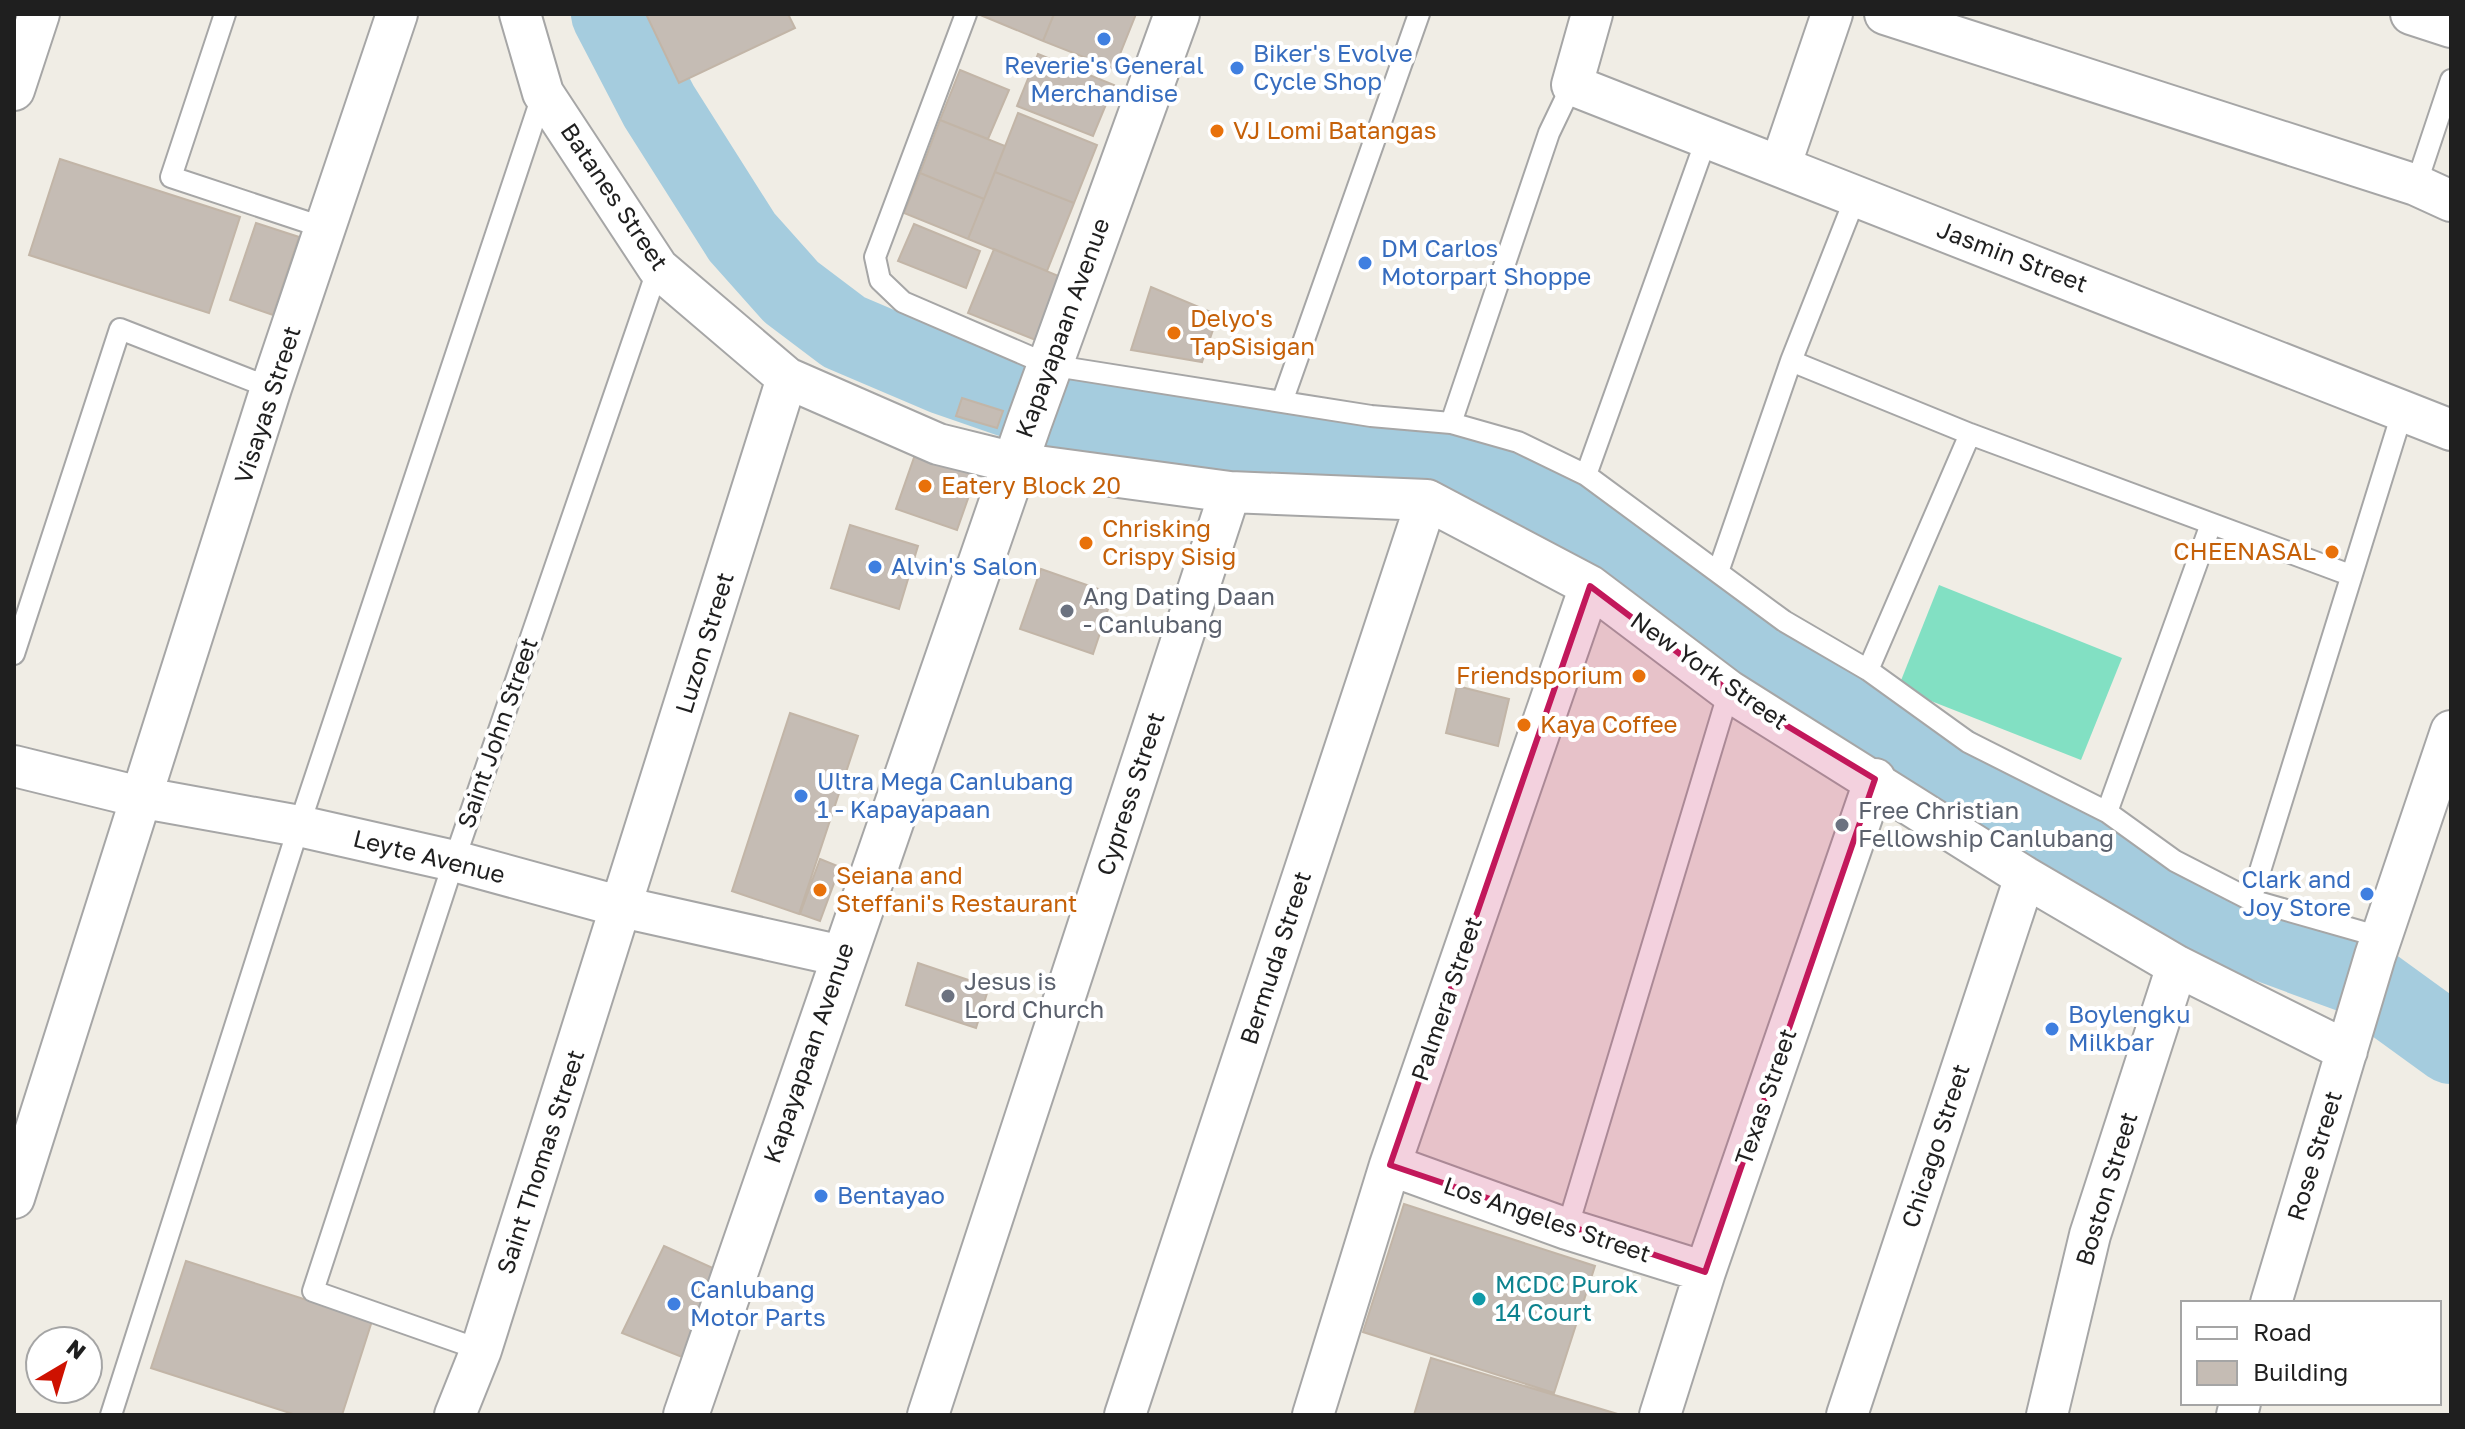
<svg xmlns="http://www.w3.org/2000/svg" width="2465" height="1429" font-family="'Golos Text',sans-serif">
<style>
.forest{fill:url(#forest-firs)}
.pitch{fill:#82e0c3}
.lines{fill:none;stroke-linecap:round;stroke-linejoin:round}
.river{stroke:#a5ccde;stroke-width:80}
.building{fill:#c5bcb4;stroke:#c2b5a7;stroke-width:2}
.service-casing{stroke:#a6a6a6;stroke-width:24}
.minor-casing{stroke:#a6a6a6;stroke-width:44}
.tertiary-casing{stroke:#a6a6a6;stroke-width:48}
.service{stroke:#fff;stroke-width:20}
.minor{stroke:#fff;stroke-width:40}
.tertiary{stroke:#fff;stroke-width:44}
.marked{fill:#c2185b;fill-opacity:0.2;stroke:#c2185b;stroke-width:6;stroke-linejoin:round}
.shop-dot{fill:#3f7fe0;stroke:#fff;stroke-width:3}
.food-dot{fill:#e8710a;stroke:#fff;stroke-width:3}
.worship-dot{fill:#6b7280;stroke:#fff;stroke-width:3}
.culture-dot{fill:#0f9aa8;stroke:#fff;stroke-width:3}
.labels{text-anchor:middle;stroke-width:8;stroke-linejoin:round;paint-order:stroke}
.shop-label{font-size:24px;fill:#366cbe;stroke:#fff;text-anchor:start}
.food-label{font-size:24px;fill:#c56008;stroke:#fff;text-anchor:start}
.street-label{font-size:24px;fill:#1f1f1f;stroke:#fff}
.worship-label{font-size:24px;fill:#5b616d;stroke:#fff;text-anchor:start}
.culture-label{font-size:24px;fill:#0d838f;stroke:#fff;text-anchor:start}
</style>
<defs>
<pattern id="forest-firs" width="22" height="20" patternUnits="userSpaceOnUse" patternTransform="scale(2)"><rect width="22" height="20" fill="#a5d099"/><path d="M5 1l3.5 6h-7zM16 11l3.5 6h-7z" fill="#8eb283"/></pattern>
</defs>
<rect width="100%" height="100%" fill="#f0ede5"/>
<path class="forest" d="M 589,14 L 628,14 L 635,33 C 688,120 774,292 870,332 C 916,352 967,363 1015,379 L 1005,410 C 897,375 803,347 728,256 C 702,225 682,188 661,154 C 633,108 603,66 589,14 Z"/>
<path class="pitch" d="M 1939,585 L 2122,658 L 2081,760 L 1898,688 Z"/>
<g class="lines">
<path class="river" d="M 611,14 L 659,106 L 742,237 L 791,292 L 844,332 L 945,375 L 1038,407 L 1132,427 L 1188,439 L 1319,446 L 1464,470 L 1607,536 L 1718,621 L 2201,918 L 2356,975 L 2451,1044"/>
</g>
<path class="building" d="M 646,14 L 788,14 L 795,28 L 679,83 Z
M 978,14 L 1054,14 L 1043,41 Z
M 1054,14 L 1136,14 L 1114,69 L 1043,41 Z
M 1038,54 L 1114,85 L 1093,136 L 1017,106 Z
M 960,70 L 1009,90 L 988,139 L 940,120 Z
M 1018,113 L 1097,145 L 1074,203 L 995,172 Z
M 940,120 L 1005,146 L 984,199 L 920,173 Z
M 60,159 L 240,217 L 209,313 L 29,255 Z
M 995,172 L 1074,203 L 1047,271 L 968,239 Z
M 920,173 L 984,199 L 968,239 L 904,213 Z
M 256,223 L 299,237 L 273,315 L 230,300 Z
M 914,224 L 980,251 L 966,288 L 898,261 Z
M 994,249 L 1068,280 L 1043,343 L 968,313 Z
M 1151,287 L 1218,315 L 1202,362 L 1131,350 Z
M 962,398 L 1003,411 L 997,428 L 956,416 Z
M 917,449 L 978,470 L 957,530 L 896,509 Z
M 850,525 L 918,546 L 899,609 L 831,588 Z
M 1041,569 L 1113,594 L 1093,654 L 1020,629 Z
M 1457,686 L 1509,699 L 1498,746 L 1446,733 Z
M 790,713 L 858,736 L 799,914 L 732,891 Z
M 820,859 L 840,867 L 820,921 L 800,914 Z
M 918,963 L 989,987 L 976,1028 L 906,1005 Z
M 1404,1204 L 1595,1266 L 1554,1393 L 1363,1332 Z
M 664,1246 L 726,1274 L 687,1359 L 622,1333 Z
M 186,1261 L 372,1321 L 342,1415 L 296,1415 L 151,1368 Z
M 1431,1358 L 1621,1415 L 1414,1415 Z"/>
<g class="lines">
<defs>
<path id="service" d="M 225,14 L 171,177 L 328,229
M 966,14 L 875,257 L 880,280 L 903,302 L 1049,365 L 1371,416 L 1451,423 L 1518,442 L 1586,475 L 1784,621 L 1868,670 L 1968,742 L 2107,812 L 2175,861 L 2251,900 L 2384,938
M 2416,185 L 2451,80
M 1791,361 L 1970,434 L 2350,575
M 1282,402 L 1419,14
M 1451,423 L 1549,133 L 1572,85
M 1586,475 L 1706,140
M 1718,572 L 1791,361 L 1856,196
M 14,654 L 120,329 L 271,388
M 1868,670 L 1970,434
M 2107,812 L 2211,524
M 2251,900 L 2403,410
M 1567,1229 L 1729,691
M 481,1350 L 313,1291 L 454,861 L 658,268
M 111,1415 L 299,826 L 543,93"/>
<path id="minor" d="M 520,14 L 543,93 L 658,268 L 787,378 L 938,444 L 1015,463 L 1230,492 L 1427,500 L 1590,586 L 1729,691 L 2025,877 L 2177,966 L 2347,1051
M 1592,14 L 1572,85 L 2451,430
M 1885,14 L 2416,185 L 2451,201
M 2411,14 L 2451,27
M 14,90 L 39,14
M 1781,164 L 1832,14
M 14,766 L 144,798 L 299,826 L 454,861 L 622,907 L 842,956
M 1390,1165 L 1567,1229 L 1705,1272
M 14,1198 L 271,388 L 397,14
M 2271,1303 L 2375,956 L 2451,731
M 455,1415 L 481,1350 L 787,378
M 928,1415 L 1230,492
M 1125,1415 L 1427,500
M 1313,1415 L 1390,1165 L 1590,586
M 1660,1415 L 1705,1272 L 1875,779
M 1847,1415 L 2025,877
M 2047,1415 L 2090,1235 L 2177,966
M 2237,1415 L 2240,1403"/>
<path id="tertiary" d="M 686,1415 L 1029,423 L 1177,14"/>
</defs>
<use href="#service" class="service-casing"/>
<use href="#minor" class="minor-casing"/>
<use href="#tertiary" class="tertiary-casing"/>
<use href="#service" class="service"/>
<use href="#minor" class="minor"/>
<use href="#tertiary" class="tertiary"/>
</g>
<path class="marked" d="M 1590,586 L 1729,691 L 1875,779 L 1705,1272 L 1390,1165 Z"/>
<g class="shop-dot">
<circle cx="1104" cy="39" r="8"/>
<circle cx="1237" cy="68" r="8"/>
<circle cx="1365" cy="263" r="8"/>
<circle cx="875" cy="567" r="8"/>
<circle cx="801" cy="796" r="8"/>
<circle cx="2367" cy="894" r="8"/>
<circle cx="2052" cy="1029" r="8"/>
<circle cx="821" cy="1196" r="8"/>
<circle cx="674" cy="1304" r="8"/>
</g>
<g class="food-dot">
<circle cx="1217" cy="131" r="8"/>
<circle cx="1174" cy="333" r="8"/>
<circle cx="925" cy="486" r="8"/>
<circle cx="1086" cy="543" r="8"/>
<circle cx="2332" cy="552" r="8"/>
<circle cx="1639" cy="676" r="8"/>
<circle cx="1524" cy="725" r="8"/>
<circle cx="820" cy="890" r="8"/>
</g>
<g class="worship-dot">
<circle cx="1067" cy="611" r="8"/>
<circle cx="1842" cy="825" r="8"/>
<circle cx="948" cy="996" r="8"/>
</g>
<circle class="culture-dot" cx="1479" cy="1299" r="8"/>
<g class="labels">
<g class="shop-label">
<text x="1253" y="62">Biker's Evolve<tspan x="1253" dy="28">Cycle Shop</tspan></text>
<text x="1104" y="74" text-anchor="middle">Reverie's General<tspan x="1104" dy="28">Merchandise</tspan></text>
<text x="1381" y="257">DM Carlos<tspan x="1381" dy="28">Motorpart Shoppe</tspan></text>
<text x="891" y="575">Alvin's Salon</text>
<text x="817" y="790">Ultra Mega Canlubang<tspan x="817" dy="28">1 - Kapayapaan</tspan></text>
<text x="2351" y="888" text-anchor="end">Clark and<tspan x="2351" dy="28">Joy Store</tspan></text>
<text x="2068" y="1023">Boylengku<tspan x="2068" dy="28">Milkbar</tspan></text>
<text x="837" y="1204">Bentayao</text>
<text x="690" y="1298">Canlubang<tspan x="690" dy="28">Motor Parts</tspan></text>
</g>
<g class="food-label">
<text x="1233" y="139">VJ Lomi Batangas</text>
<text x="1190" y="327">Delyo's<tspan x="1190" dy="28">TapSisigan</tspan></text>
<text x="941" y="494">Eatery Block 20</text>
<text x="1102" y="537">Chrisking<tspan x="1102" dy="28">Crispy Sisig</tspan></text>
<text x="2316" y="560" text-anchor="end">CHEENASAL</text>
<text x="1623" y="684" text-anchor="end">Friendsporium</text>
<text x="1540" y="733">Kaya Coffee</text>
<text x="836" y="884">Seiana and<tspan x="836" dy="28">Steffani's Restaurant</tspan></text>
</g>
<g class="street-label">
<text transform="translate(614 197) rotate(56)" y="8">Batanes Street</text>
<text transform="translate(2012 257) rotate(21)" y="8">Jasmin Street</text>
<text transform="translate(1063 328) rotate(-70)" y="8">Kapayapaan Avenue</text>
<text transform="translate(268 405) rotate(-72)" y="8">Visayas Street</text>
<text transform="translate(705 643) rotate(-73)" y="8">Luzon Street</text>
<text transform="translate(1709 671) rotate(35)" y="8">New York Street</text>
<text transform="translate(498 733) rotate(-71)" y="8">Saint John Street</text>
<text transform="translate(1131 794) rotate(-72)" y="8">Cypress Street</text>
<text transform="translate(429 857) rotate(14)" y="8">Leyte Avenue</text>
<text transform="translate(1276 958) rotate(-72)" y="8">Bermuda Street</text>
<text transform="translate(1447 999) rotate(-71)" y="8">Palmera Street</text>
<text transform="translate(809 1053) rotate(-71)" y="8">Kapayapaan Avenue</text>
<text transform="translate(1766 1097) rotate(-71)" y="8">Texas Street</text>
<text transform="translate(1936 1146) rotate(-72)" y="8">Chicago Street</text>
<text transform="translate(2315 1156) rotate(-73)" y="8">Rose Street</text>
<text transform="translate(541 1162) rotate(-72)" y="8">Saint Thomas Street</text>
<text transform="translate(2107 1189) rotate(-73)" y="8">Boston Street</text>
<text transform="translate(1547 1220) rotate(19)" y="8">Los Angeles Street</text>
</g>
<g class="worship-label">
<text x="1083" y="605">Ang Dating Daan<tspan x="1083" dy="28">- Canlubang</tspan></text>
<text x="1858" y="819">Free Christian<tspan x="1858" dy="28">Fellowship Canlubang</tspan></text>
<text x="964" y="990">Jesus is<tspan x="964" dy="28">Lord Church</tspan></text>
</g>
<g class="culture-label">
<text x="1495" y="1293">MCDC Purok<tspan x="1495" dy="28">14 Court</tspan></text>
</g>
</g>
<rect width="2465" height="1429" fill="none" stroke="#1f1f1f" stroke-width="32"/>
<rect x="2181" y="1301" width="260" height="104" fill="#ffffff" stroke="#a5a5a5" stroke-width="2"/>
<rect x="2197" y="1327" width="40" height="12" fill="#ffffff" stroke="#a5a5a5" stroke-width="2"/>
<text x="2253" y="1341" font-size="24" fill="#1f1f1f">Road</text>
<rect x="2197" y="1361" width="40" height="24" fill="#c5bcb4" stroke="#a5a5a5" stroke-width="2"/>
<text x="2253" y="1381" font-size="24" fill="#1f1f1f">Building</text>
<g transform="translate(64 1365) rotate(38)"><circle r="38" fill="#ffffff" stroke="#a5a5a5" stroke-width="2"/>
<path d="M0-6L14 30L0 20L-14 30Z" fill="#ce1100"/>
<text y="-12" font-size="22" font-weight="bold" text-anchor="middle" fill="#1f1f1f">N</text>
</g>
</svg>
